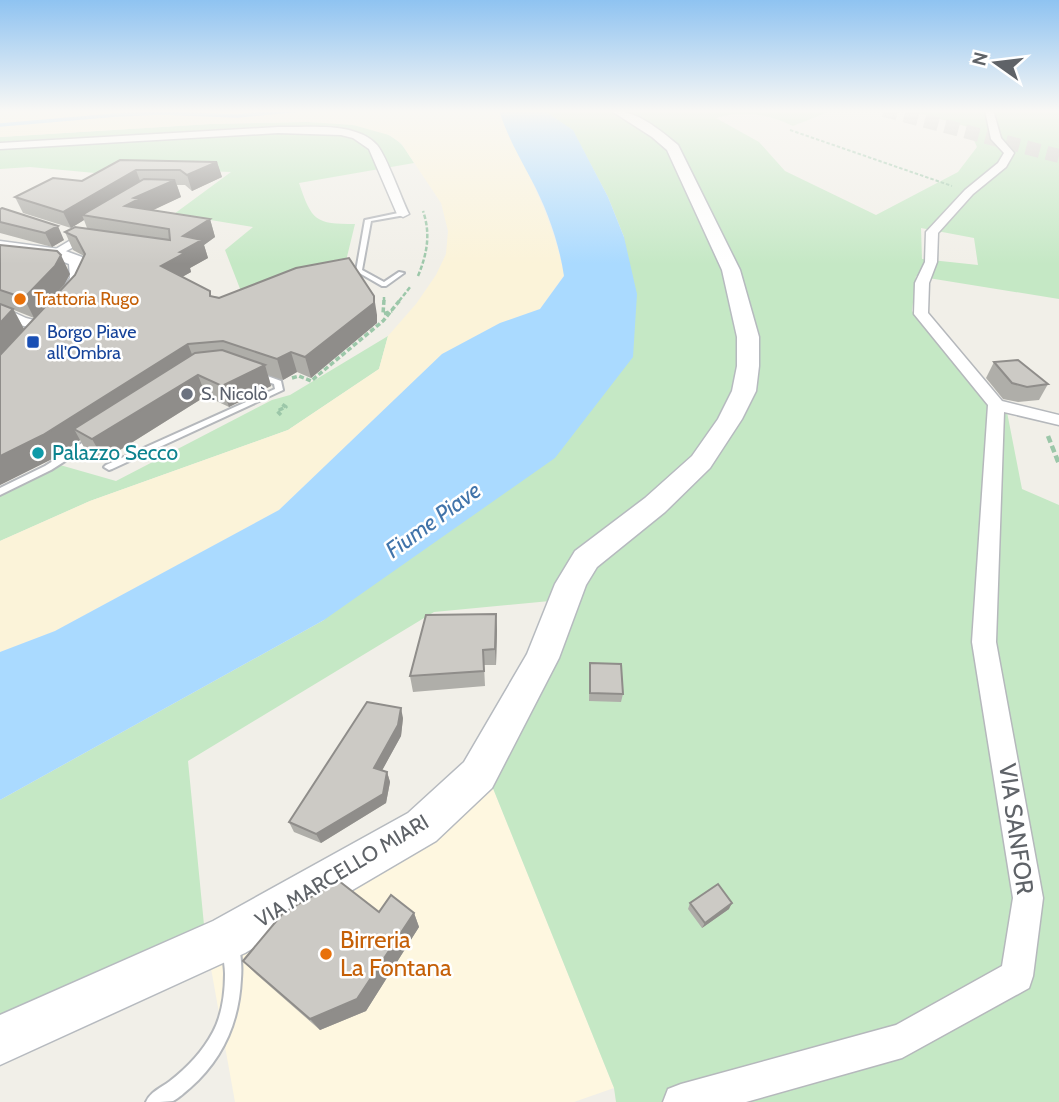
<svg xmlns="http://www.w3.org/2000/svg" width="1059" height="1102" font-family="Cabin,sans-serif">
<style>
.commercial{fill:#fef7e0}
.green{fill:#c5e8c5;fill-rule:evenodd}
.sand{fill:#fbf3d9}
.water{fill:#aadaff}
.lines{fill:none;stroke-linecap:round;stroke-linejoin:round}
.stream{stroke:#aadaff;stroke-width:3.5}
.secondary-tunnel{stroke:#ccccc8;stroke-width:14;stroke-dasharray:14 7;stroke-linecap:butt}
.lane-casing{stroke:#b5b8bc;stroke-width:4}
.street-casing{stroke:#b5b8bc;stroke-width:3}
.secondary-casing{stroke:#b6babf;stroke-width:3}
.path-far3{stroke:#9cc7a9;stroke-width:2;stroke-dasharray:3.5 2;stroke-linecap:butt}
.path-far2{stroke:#9cc7a9;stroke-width:2.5;stroke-dasharray:4.5 2;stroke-linecap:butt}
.path-far1{stroke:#9cc7a9;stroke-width:3.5;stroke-dasharray:5 2.5;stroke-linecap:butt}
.path{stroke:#9cc7a9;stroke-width:4.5;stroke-dasharray:7 3.5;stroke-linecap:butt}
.lane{fill:#fff;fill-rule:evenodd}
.street{fill:#fff;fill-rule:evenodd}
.secondary{fill:#fff;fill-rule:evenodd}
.wall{fill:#afaea9}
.shaded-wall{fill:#8f8d8a}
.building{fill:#cccac5;stroke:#8f8d8a;stroke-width:2}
.food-dot{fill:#e8710a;stroke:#fff;stroke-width:2.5}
.transit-dot{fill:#1a4fb4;stroke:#fff;stroke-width:2.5}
.worship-dot{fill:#6b7280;stroke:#fff;stroke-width:2.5}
.culture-dot{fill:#0f9aa8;stroke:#fff;stroke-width:2.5}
.labels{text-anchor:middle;stroke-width:5;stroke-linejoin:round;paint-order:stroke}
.far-food-label{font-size:18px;fill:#c56008;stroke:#fff;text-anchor:start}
.far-transit-label{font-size:18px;fill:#164399;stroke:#fff;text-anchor:start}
.far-worship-label{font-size:18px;fill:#5b616d;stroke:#fff;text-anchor:start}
.culture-label{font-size:21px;fill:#0d838f;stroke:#fff;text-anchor:start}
.street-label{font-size:21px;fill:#5f6368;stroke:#fff}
.water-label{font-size:23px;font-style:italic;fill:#4174aa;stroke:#fff}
.near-street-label{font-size:24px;fill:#5f6368;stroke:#fff}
.near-food-label{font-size:24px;fill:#c56008;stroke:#fff;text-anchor:start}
</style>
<rect width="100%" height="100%" fill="#f1efe8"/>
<path class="commercial" d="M 488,776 L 614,1088 L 574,1102 L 235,1102 L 205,935 Z"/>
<path class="green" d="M 543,110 L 833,110 L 793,126 C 768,114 742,110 716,118 L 759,142 L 785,171 L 876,215 L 958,172 L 977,147 L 968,127 L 909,110 L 1059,110 L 1059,299 L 916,276 L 912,311 L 1007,412 L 1022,489 L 1059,505 L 1059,1102 L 616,1102 L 614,1088 L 488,776 L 571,599 L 434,612 L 188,761 L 205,935 L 0,1024 L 0,800 L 324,620 L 624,237 L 608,197 L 573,131 ZM 921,228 L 974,238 L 978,265 L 922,259 Z
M 307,122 C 335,123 381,122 402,145 C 406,150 410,157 414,163 L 299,183 C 312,221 315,224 355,224 L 344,269 L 244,299 L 225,250 L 253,227 L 174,214 L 231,172 L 129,168 L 117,175 L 30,167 L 0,169 L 0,137 L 210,124 Z
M 388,336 L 379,369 L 288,430 L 90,501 L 0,541 L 0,492 L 60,465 L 116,481 L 272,400 L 290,395 Z"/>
<path class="sand" d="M 29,110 L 499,110 C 508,138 522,157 533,184 C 547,214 558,243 564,275 L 540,309 L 500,323 L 442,354 L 279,510 L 55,631 L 0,652 L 0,541 L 90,501 L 288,430 L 379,369 L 388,336 L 416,304 L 436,275 L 446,254 L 448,231 L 441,203 L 401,143 L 389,135 L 353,125 L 307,122 L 210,124 L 0,137 L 0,112 Z"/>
<path class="water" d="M 499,110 L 543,110 L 573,130 L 608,197 L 624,237 L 637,294 L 633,357 L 555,458 L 324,620 L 0,800 L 0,652 L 55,631 L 279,510 L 442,354 L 500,323 L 540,309 L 564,276 C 559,242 547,209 531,179 C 519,156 507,136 499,110 Z"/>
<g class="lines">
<path class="stream" d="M 0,125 L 116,115 L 161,113 L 237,116 L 300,110"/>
<path class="secondary-tunnel" d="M 884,110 L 1059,156"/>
<defs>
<path id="lane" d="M 403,212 L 405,213 L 405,215 L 371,221 L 362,270 L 384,282 L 399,272 L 404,273 L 386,286 L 382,286 L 356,271 L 365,220 Z
M 253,373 L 259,373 L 281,381 L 283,390 L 112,469 L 109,470 L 104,467 L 106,465 L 275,389 L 274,384 L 253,377 Z
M 95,435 L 99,438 L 98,440 L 51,470 L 0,495 L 0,488 L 45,466 Z
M 231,939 L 237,941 C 241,952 242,967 241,979 C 239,1022 223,1059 190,1088 C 185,1092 179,1098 173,1101 C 166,1102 154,1102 146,1102 C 150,1092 161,1088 170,1081 C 187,1068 203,1051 213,1032 C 222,1015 225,993 225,974 C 225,963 221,952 225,941 Z"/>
<path id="street" d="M 985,110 L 993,110 L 1001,138 L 1014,153 L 1006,167 L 973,194 L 938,233 L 937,262 L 929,283 L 928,313 L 1002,401 L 1059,415 L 1059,425 L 1004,412 L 996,642 L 1043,898 L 1033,976 L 1029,988 L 902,1058 L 746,1102 L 663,1102 L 668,1089 L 681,1084 L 896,1025 L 1002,966 L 1013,898 L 972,642 L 988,405 L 914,314 L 915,283 L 925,262 L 926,232 L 965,190 L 998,163 L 1004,153 L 991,139 Z
M 278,127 C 307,128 355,121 377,145 C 387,157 401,198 409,214 L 403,217 L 397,214 L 369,149 L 353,138 L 341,135 L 278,133 L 0,149 L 0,143 Z
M 81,234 L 98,236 L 104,240 L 98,244 L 83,242 L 55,257 L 49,253 Z
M 0,306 L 26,318 L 45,323 L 47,326 L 40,330 L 16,324 L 0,316 Z"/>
<path id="secondary" d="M 610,110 C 636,110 659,129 678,145 L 740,270 L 759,337 L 759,366 L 756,391 L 742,419 L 710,468 L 665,512 L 597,567 L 586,585 L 559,658 L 492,788 L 436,841 L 245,953 L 0,1065 L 0,1015 L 213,921 L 408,813 L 464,762 L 527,654 L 555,584 L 575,551 L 645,498 L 692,456 L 718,419 L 732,391 L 737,366 L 737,337 L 722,270 L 667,150 L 652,137 Z
M 0,241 L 60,249 L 82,257 C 95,277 85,289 71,305 L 57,305 L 54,301 L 70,278 L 69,264 L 56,259 L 0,251 Z"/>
</defs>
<use href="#lane" class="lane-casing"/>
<use href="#street" class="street-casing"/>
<use href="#secondary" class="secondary-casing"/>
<path class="path-far3" d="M 790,130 L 952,186"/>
<path class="path-far2" d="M 418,276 C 427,254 431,234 423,211
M 384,301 L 384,297
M 399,301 L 411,286"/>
<path class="path-far1" d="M 384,300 L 383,314 L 392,311
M 292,378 L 299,376 L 311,381 L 383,321 L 400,300
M 281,415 L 277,411 L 286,407 L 282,404"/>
<path class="path" d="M 1048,436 L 1059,464"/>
<use href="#lane" class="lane"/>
<use href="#street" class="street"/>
<use href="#secondary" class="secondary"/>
</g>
<path class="wall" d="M 120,160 L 217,162 L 222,177 L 192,191 L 185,185 L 177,185 L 181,197 L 152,210 L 210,219 L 215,237 L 204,245 L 208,258 L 190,268 L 191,272 L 182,277 L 211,296 L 377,315 L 377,323 L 311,378 L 297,372 L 283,380 L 268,375 L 271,386 L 229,407 L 206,396 L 104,460 L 86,451 L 80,440 L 56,457 L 0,485 L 0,245 L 70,274 L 64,285 L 34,318 L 14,310 L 24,329 L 75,275 L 84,256 L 73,250 L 65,232 L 87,228 L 84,220 L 71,228 L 23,213 L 15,197 L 82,181 Z
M 0,209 L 64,240 L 52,247 L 0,233 Z
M 994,362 L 1048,384 L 1039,400 L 1018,402 L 1003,399 L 986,378 Z
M 496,614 L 497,630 L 496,665 L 484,665 L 485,686 L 413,692 L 410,676 Z
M 590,663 L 623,694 L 621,702 L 589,701 Z
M 403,718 L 401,736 L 382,770 L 387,772 L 390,782 L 386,803 L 321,843 L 294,832 L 289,822 Z
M 690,903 L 729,909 L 702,928 L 688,909 Z
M 379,912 L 414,913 L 419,927 L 366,1011 L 320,1030 L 256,974 L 243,961 Z"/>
<path class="shaded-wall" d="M 217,162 L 222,177 L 192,191 L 187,175 Z
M 136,170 L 142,186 L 82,215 L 84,220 L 71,228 L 63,212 Z
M 175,180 L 181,197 L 145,214 L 125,206 L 134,198 Z
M 210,219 L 215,237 L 204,245 L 208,258 L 190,268 L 191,272 L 168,285 L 161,266 L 180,252 L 183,236 Z
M 58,226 L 64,240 L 52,247 L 45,233 Z
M 61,255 L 70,274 L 64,285 L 34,318 L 24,298 Z
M 374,296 L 377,315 L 377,323 L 311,378 L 305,357 Z
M 13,309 L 24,329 L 0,356 L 0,323 Z
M 188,344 L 196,365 L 74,429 L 80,440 L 56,457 L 0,485 L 0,456 Z
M 291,352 L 297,372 L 283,380 L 277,359 Z
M 265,365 L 271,386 L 229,407 L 222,386 Z
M 198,375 L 206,396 L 104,460 L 92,439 Z
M 496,614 L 497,630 L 496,665 L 495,649 Z
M 401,708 L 403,718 L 401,736 L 378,778 L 374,768 Z
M 387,772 L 390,782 L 386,803 L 321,843 L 316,834 Z
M 732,903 L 729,909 L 702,928 L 705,923 Z
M 414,913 L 419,927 L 366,1011 L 320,1030 L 310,1019 Z"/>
<path class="building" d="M 120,160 L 217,162 L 187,175 L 180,170 L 136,170 L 63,212 L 15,197 L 53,178 L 82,181 Z
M 144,179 L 175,180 L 134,198 L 139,199 L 125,206 L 210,219 L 183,236 L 202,240 L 180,252 L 185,253 L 161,266 L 210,291 L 210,296 L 219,298 L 296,268 L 349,258 L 374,296 L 374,303 L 305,357 L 291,352 L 277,359 L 223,341 L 188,344 L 43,435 L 0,456 L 0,355 L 75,275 L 85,254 L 76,237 L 65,232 L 75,227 L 170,240 L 169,229 L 82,215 Z
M 2,208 L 58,226 L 45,233 L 0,222 L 0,209 Z
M 0,245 L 57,251 L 61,255 L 55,266 L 24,298 L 0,290 Z
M 0,304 L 13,309 L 0,323 Z
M 222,350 L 265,365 L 222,386 L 198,375 L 92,439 L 74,429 L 195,353 Z
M 1018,360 L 1048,384 L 1027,387 L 1012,383 L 994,362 Z
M 496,614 L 495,649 L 483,650 L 484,671 L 410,676 L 426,615 Z
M 590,663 L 621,664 L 623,694 L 590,693 Z
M 367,702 L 401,708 L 398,725 L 374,768 L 387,772 L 383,794 L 316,834 L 289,822 Z
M 339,881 L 379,912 L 391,895 L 414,913 L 357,999 L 310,1019 L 243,961 L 283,913 Z
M 718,884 L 732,903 L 705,923 L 690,903 Z"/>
<linearGradient id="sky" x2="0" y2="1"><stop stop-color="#8fc3f1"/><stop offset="0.42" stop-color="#f9f8f5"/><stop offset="1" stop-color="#f9f8f5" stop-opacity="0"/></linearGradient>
<rect width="1059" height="264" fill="url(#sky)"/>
<g class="food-dot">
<circle cx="20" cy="299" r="7"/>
<circle cx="326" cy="954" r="7"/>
</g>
<rect class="transit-dot" x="26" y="335" width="14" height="14" rx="3.5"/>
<circle class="worship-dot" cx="187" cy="394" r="7"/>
<circle class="culture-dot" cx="38" cy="453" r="7"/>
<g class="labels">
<g class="far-food-label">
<text x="34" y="305">Trattoria Rugo</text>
</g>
<g class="far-transit-label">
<text x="47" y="338">Borgo Piave<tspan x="47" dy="21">all'Ombra</tspan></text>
</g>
<g class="far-worship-label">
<text x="201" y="400">S. Nicolò</text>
</g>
<g class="culture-label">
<text x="52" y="460">Palazzo Secco</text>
</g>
<g class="street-label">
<text transform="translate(342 871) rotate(-31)" y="7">VIA MARCELLO MIARI</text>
</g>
<g class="water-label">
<text transform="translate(433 520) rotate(-36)" y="8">Fiume Piave</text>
</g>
<g class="near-street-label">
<text transform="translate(1016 829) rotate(82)" y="8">VIA SANFOR</text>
</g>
<g class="near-food-label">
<text x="340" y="948">Birreria<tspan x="340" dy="28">La Fontana</tspan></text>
</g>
</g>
<g transform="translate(996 63) rotate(284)" stroke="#ffffff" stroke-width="5" paint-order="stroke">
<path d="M0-5L12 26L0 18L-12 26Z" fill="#5f6368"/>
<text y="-10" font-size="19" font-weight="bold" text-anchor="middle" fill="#5f6368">N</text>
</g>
</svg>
